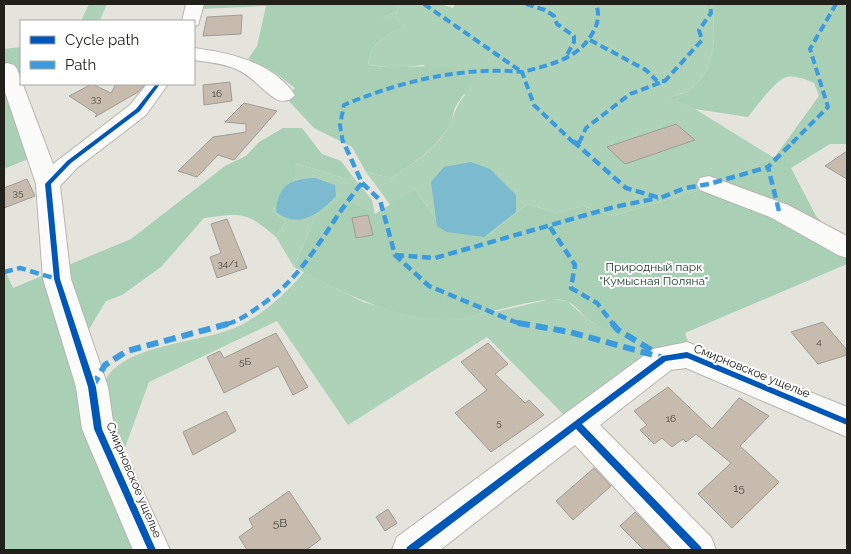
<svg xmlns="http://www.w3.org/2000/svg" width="851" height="554" font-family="Raleway,sans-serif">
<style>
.green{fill:#aed2b8}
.forest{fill:#a9d0b5}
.water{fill:#7cbad0}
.building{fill:#c6bbac;stroke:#9f9d97}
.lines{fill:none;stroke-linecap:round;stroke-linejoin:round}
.minor-casing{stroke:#b6b5af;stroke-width:2}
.minor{fill:#fbfbfa;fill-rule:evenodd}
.quiet-far2{stroke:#3c9bdf;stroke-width:4;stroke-dasharray:8 4;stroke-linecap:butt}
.quiet-far1{stroke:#3c9bdf;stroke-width:4.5;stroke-dasharray:9 4.5;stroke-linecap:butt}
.quiet{stroke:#3c9bdf;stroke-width:6;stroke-dasharray:12 6;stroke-linecap:butt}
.cycleway-casing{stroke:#fff;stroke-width:3}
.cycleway{fill:#0057b8;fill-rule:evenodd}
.labels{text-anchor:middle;stroke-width:4;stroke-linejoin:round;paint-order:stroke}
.number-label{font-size:10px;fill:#4a473f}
.park-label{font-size:12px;fill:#173725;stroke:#fff}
.street-label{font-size:12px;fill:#21201b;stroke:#fff}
.near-number-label{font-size:12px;fill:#4a473f}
</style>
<rect width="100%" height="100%" fill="#e4e3dc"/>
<path class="green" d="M 89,4 L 107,4 L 100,20 L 81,21 Z
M 398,4 L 441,4 L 453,8 L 455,4 L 713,4 C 714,33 718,67 693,87 C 687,93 676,94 669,98 L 695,109 L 774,158 L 694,192 L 613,216 L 583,206 L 557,213 L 527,204 L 489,235 L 443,229 L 415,189 L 391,206 L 366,172 L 391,178 C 412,164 437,149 449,126 C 455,114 456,105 465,95 L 423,65 L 398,68 L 368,65 C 371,42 383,36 402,27 L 380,18 L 397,11 Z
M 295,163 L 347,179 L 353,177 L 372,200 L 375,214 L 315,218 L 294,267 L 276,237 L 286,221 L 272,211 L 295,178 Z
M 304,272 L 363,302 L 397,311 L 447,319 L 504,310 L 551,299 L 567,301 L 591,322 L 658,351 L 565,416 L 487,337 L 348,425 L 277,321 L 149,382 L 123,453 C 117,442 109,431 105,419 C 78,341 198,348 241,325 C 266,312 286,293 304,272 Z"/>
<path class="forest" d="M 201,4 L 398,4 L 397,11 L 381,18 L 397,21 L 403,27 C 383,36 371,42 368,65 C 378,66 389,68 399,67 C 427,67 449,63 474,78 C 469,88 463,95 457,104 C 453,110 453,119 449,126 C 436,149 412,164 391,178 L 366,172 L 352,147 L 314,128 L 286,98 L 295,88 L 275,73 L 248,59 L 257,46 L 266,6 L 200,9 Z
M 713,4 L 847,4 L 847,144 L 830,144 L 791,168 L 816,216 L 847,248 L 847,264 L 685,333 L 691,350 L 673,344 L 658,351 C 636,341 612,334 592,322 C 583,317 576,304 566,301 C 543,293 476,319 446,319 C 390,318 342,292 294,267 L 315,218 L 342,198 L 375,214 L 415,189 L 443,229 L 489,235 L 527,204 L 557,213 L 583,206 L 613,216 L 694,192 L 774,158 L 819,96 L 814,83 C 807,80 796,75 787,77 C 776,79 756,107 748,117 L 695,109 L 668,98 C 676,95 687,93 693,87 C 718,67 714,32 713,4 Z
M 21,47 L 21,81 L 28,159 L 4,169 L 4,49 Z
M 283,128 L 302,128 L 322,154 L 341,161 L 353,177 L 347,179 L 295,163 L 295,178 L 272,211 L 286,221 L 276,237 C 246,211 242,213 204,218 L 161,267 L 122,295 L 106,301 L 74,354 L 90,430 L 141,550 L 4,550 L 4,268 L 13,288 L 131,239 L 225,166 L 246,156 L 259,142 Z"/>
<path class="water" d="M 471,162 L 490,169 L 516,195 L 516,212 L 484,237 L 447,232 L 437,226 L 431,182 L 444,167 Z
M 315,178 L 335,185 L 336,196 C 318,215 299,229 276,212 C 278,185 290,179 315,178 Z"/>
<path class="building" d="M 242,15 L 241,34 L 203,36 L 207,17 Z
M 230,82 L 232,101 L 204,105 L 203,85 Z
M 92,84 L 111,93 L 116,84 L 145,84 L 138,92 L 95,117 L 97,114 L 69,96 Z
M 244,103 L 277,111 L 234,160 L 218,155 L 197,177 L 178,171 L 213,137 L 246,132 L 246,124 L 225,122 Z
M 676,124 L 695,140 L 625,164 L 607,147 Z
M 847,151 L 847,179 L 825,166 Z
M 27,179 L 35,196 L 4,208 L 4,188 Z
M 368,215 L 373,235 L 356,238 L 352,218 Z
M 227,219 L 247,268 L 217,278 L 210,257 L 221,253 L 211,224 Z
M 823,322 L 847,350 L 847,355 L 818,364 L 791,332 Z
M 276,333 L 308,387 L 293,395 L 278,366 L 224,393 L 207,357 L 220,351 L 224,358 Z
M 488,343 L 508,364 L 495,374 L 525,403 L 529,400 L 544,415 L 491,452 L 455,413 L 487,390 L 461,362 Z
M 668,387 L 712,429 L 739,398 L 769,416 L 740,446 L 779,482 L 732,528 L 698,494 L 731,463 L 696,434 L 686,442 L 683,439 L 672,447 L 662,438 L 654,444 L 640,430 L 647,425 L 634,411 Z
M 226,411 L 236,431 L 193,455 L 183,432 Z
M 594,468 L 611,486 L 573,520 L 556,501 Z
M 289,491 L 321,539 L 306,550 L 247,550 L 239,537 L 253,527 L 249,519 Z
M 388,509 L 397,523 L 385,531 L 376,517 Z
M 635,512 L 671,550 L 644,550 L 620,526 Z"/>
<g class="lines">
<defs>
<path id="minor" d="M 186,4 L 204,4 L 198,25 L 194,26 L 194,21 L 182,21 Z
M 194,48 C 231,53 272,62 295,95 L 291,99 C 286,101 281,102 276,99 C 262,91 253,76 236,69 C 222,63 208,62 194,60 Z
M 7,63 L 14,65 L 17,69 L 53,164 L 130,105 L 147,84 L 168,84 L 146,115 L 77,168 L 60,186 L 71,279 L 108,387 L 114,428 L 170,550 L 133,550 L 82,429 L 76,387 L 43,279 L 36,184 L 4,89 L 4,64 Z
M 709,176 L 788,205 L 847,236 L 847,258 L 838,255 L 770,217 L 700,190 L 697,184 L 700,178 Z
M 687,342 L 847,407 L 847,437 L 686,368 L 671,370 L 600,425 L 711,537 L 716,550 L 673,550 L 575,445 L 440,550 L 392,550 L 397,537 L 653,349 Z"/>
</defs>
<use href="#minor" class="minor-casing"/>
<use href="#minor" class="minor"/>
<path class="quiet-far2" d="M 424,4 L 519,70
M 526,4 L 545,10 L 554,16 L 557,24 L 574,36 L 574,42 L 564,60
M 590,40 L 646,70 L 657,81 L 665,81
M 343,143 L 340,125 L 344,105 C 398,82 463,66 522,72
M 574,143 L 534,105 L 522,72 C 549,65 577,60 592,34 C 598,24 600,15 596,4
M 579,143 L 586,128 L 630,94 L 665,81 L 702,40 L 699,30 L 711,13 L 710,4
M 792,143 L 828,107 L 810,49 L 836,4"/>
<path class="quiet-far1" d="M 573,141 L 626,188 L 660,198 L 685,188 L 709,184 L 768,167
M 577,146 L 579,141
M 362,183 L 380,200 L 395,255 L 429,286 L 515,322 L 525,324
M 779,211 L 768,167 L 794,141
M 550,227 L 575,265 L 571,288 L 597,303 L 613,324
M 395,255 L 435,258 L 614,207 L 658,198
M 4,272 L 20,268 L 57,279
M 227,324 C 238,321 247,315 257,308 C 309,274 324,228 362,183 L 343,141"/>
<path class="quiet" d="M 518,323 L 570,332 L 664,358
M 612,323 L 618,330 L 653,351
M 92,387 L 105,365 L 127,351 L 231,323"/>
<defs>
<path id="cycleway" d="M 156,84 L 160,84 L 140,111 L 71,163 L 51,184 L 60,279 L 96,387 L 102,429 L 156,550 L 148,550 L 94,429 L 88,387 L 54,279 L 45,184 L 67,161 L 136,109 Z
M 687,352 L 847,419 L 847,425 L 687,358 L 666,361 L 582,424 L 701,547 L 702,550 L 692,550 L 576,429 L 417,550 L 406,550 L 407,547 L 662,356 Z"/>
</defs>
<use href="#cycleway" class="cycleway-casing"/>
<use href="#cycleway" class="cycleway"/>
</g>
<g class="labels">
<g class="number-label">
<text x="217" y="97">16</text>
<text x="96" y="102">33</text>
<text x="18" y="196">35</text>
<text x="228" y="267">34/1</text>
<text x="819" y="345">4</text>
<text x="245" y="365">5Б</text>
<text x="671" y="422">16</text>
<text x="499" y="426">5</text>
</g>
<g class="park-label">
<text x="654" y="271">Природный парк<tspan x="654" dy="14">"Кумысная Поляна"</tspan></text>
</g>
<g class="street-label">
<text transform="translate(752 371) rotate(22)" y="4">Смирновское ущелье</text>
<text transform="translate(134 480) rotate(67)" y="4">Смирновское ущелье</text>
</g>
<g class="near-number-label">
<text x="739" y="492">15</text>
<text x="280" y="527">5В</text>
</g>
</g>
<rect width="851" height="554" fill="none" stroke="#21201b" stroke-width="10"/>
<rect x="20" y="20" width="175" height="65" fill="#ffffff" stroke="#a6a6a4"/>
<rect x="30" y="36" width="25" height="8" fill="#0057b8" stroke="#a6a6a4"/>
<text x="65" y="45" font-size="15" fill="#21201b">Cycle path</text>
<rect x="30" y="61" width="25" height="8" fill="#3c9bdf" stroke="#a6a6a4"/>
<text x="65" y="70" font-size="15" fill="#21201b">Path</text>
</svg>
